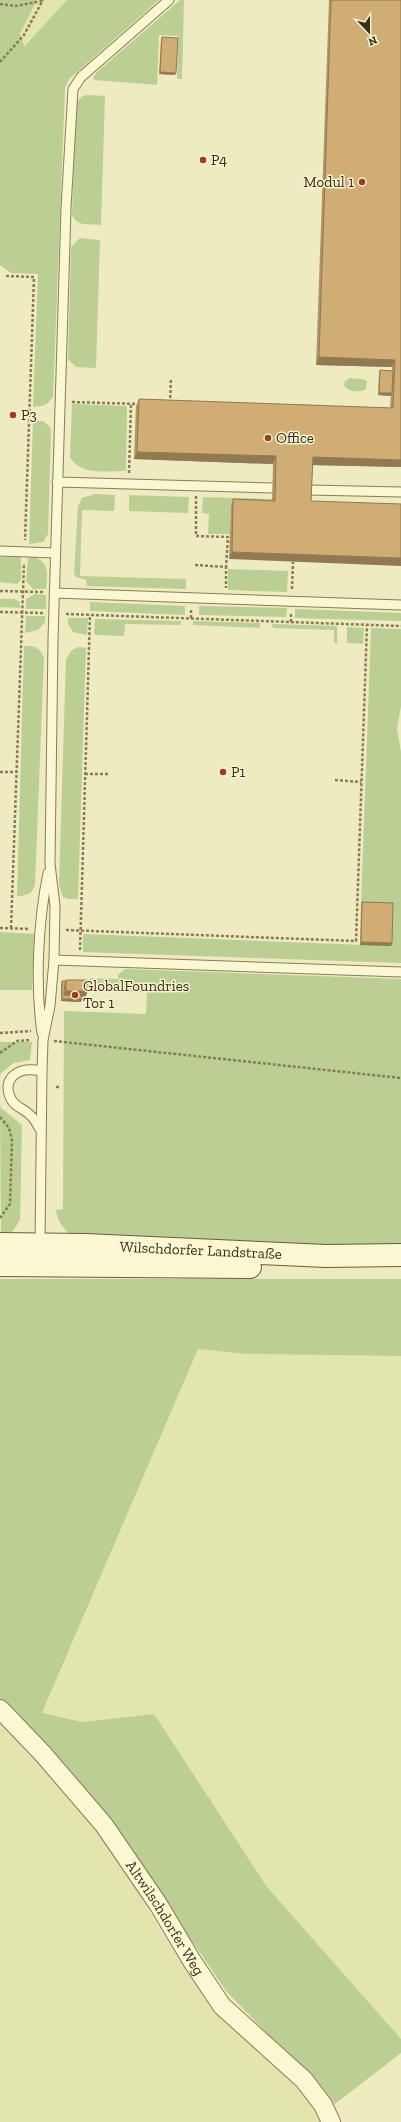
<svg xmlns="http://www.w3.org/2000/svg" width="401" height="2122" font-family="'Zilla Slab',serif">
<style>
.farmland{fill:#e2e5ad}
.green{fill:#bbce93}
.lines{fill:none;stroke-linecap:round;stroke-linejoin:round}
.lane-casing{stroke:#897c57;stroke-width:11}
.street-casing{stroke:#897c57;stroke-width:20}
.secondary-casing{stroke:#6b5d3a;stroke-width:24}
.path{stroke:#897c57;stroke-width:2.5;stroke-dasharray:3 2;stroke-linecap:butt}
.lane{stroke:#faf7d3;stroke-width:9}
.street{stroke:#faf7d3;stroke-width:18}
.secondary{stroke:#faf7d3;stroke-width:22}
.wall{fill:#b29564}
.shaded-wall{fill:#917951}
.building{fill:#cfad74;stroke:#917951}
.poi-dot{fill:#9a3d25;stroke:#f7f3cf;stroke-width:1.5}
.labels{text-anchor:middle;stroke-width:3;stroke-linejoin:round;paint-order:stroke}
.poi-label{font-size:15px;fill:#382f1c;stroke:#f7f3cf;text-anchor:start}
.street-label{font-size:15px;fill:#382f1c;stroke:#f7f3cf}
</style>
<rect width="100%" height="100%" fill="#efebc0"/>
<path class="farmland" d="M 37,0 L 68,0 L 24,49 L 20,33 Z
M 198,1349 L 246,1354 L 401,1356 L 401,2039 L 267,1887 L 154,1714 L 82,1722 L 42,1714 Z
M 0,1715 L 92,1823 L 133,1882 L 155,1922 L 210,2004 L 292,2080 L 325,2122 L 0,2122 Z"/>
<path class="green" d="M 0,0 L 37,0 L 20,33 L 24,47 L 67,0 L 159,0 L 69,79 L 65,88 L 53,397 C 48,405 43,406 33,407 L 38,274 L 11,273 L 0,265 Z
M 180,0 L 184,0 L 182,79 L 177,79 L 178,36 L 159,35 L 157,85 L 95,80 L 93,78 L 96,73 Z
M 89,95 L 105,96 L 101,225 C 90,224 77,227 72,215 L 76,104 L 82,96 Z
M 80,238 L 100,240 L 96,368 L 76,367 L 68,359 L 71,247 Z
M 350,378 L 362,379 L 367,381 L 366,389 C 359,393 348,392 344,385 L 345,381 Z
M 72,404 L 127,406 L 126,471 C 108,471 80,476 70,457 Z
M 33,421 L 43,421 L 50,427 L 51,432 L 48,534 L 43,542 L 29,544 Z
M 95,494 L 115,495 L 114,511 L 82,510 L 80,576 L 186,579 L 186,589 L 87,586 L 86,580 L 76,577 L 74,573 L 78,506 L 82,498 Z
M 129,495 L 189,497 L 188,513 L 129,511 Z
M 203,497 L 272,499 L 272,508 L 231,507 L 230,534 L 208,534 L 209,514 L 202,513 Z
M 0,557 L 21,557 L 21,580 L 17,584 L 0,582 Z
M 28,558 L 37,558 C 50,565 47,576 46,589 L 33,589 L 26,581 Z
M 228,569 L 288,571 L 287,592 L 228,590 Z
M 35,594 L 46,595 L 46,609 L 26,609 L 26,599 Z
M 0,599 L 15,599 L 20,602 L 20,608 L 0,607 Z
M 90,602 L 185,606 L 185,615 L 90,611 Z
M 199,606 L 287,608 L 286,617 L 199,615 Z
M 295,609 L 401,613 L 401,621 L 295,618 Z
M 26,616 L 45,616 L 45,622 L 38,630 L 25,633 Z
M 68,618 L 88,618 L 87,635 L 73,632 L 68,624 Z
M 95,619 L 181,621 L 181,625 L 125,624 L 124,636 L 97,635 L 94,634 Z
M 193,621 L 260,623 L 260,628 L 193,625 Z
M 272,624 L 337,626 L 337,643 L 334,643 L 334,630 L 273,628 Z
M 347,627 L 364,628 L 363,644 L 347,643 Z
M 371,628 L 401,629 L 401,706 L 397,729 L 401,752 L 401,963 L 83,952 L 83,934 L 391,946 L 392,906 L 361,905 Z
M 24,646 C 35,646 39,647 44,657 L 35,884 C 33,894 26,896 17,896 Z
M 79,647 L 86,648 L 78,899 L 68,899 L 63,897 L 59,885 L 66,659 L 72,650 Z
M 0,932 L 34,934 L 32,990 L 0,990 Z
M 125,969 L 401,979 L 401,1248 L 71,1235 C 62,1228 58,1221 56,1210 L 63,1209 L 64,1011 L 146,1014 L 147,992 L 90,991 L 90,978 L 118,979 L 118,975 Z
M 0,1042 L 32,1042 L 30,1060 L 14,1063 L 1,1073 L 0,1077 Z
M 0,1104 L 1,1108 L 22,1125 L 20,1220 L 13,1231 L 1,1237 Z
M 0,1279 L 401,1279 L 401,1356 L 246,1354 L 198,1349 L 42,1713 L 82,1722 L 154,1714 L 267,1887 L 401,2039 L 401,2053 L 335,2104 L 226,1991 L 111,1822 L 13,1711 L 0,1700 Z"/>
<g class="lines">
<defs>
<path id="lane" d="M 57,482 L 272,488
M 309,490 L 401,492
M 0,551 L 55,553
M 54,593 L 401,605
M 54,960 L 401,972
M 42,1033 C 35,984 38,922 48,873
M 40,1129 C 37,1125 35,1119 31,1116 C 27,1111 21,1109 16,1105 C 8,1098 5,1085 12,1077 C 21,1068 31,1069 42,1071
M 40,1244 L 42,1071 L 43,1040 L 50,1006 L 54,960 L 55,906 L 50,864 L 53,640 L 66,208 L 73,89 L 81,77 L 169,0"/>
<g id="street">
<path id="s1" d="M 0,1709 L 43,1754 L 104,1825 L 158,1904 L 192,1961 L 222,2006 L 304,2080 L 323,2105 L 331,2122"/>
</g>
<g id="secondary">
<path id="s2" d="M 0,1244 L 85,1245 L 326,1256 L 401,1255"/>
<path d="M 0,1265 L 250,1267"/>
</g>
</defs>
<use href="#lane" class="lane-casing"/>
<use href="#street" class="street-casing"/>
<use href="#secondary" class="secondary-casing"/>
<path class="path" d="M 0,4 L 16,6 L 42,1
M 0,62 L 24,35 L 43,0
M 6,276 L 34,277 L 25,540
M 72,402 L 139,404
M 170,403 L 171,378
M 129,473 L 131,404
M 196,496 L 196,536 L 228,537 L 226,567
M 195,565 L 226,567 L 226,588
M 292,589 L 293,562
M 0,591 L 43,592
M 0,612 L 43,613
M 66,614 L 401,626
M 191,618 L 191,609
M 291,622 L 291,612
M 0,772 L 17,772
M 85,774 L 110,774
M 335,780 L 361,782
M 0,928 L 29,929
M 11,928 L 24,563
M 66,930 L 356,941 L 367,625
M 80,950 L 90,615
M 0,1033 L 31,1031
M 54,1041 L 401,1078
M 0,1053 L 17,1041 L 31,1040
M 56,1087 L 59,1087
M 0,1117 L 9,1128 L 12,1140 L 10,1204 L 0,1218"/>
<use href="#lane" class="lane"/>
<use href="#street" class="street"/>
<use href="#secondary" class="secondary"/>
</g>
<path class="wall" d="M 329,0 L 401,0 L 401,467 L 312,465 L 229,559 L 231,507 L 233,499 L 272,500 L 273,464 L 134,459 L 136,406 L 139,399 L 390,408 L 391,395 L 391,396 L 378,395 L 379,373 L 380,370 L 392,371 L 392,367 L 316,365 Z
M 162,37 L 175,75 L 159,74 L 161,39 Z
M 362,902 L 392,943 L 391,946 L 360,945 L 361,905 Z
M 66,980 L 85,998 L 82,998 L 81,1002 L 61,1001 L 61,984 L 62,981 L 66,981 Z"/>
<path class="shaded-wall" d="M 160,72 L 176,73 L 175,75 L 159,74 Z
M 319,357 L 395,360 L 392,367 L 316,365 Z
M 379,393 L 392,393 L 391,396 L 378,395 Z
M 137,452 L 276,456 L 273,464 L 134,459 Z
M 313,457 L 401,460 L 401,467 L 310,465 Z
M 232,552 L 401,558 L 401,566 L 229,559 Z
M 361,942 L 392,943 L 391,946 L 360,945 Z
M 66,991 L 88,991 L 85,998 L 63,998 Z
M 62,999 L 82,999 L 81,1002 L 61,1001 Z"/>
<path class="building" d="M 331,0 L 401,0 L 401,460 L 313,457 L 311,501 L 401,504 L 401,558 L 232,552 L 233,499 L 275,501 L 276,456 L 137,452 L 139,399 L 393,408 L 395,360 L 319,357 Z
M 162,37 L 178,38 L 176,73 L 160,72 Z
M 380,370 L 393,371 L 392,393 L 379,393 Z
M 362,902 L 393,903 L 392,943 L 361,942 Z
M 66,980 L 88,980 L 88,991 L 66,991 Z
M 62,981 L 66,981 L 65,984 L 64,995 L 82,996 L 82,999 L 62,999 Z"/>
<g class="poi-dot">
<circle cx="203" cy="160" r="4"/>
<circle cx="362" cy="182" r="4"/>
<circle cx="13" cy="415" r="4"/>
<circle cx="268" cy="438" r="4"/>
<circle cx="223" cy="772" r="4"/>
<circle cx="75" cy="995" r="4"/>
</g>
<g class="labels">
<g class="poi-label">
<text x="211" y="165">P4</text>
<text x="354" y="187" text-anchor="end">Modul 1</text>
<text x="21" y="420">P3</text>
<text x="276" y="443">Office</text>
<text x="231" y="777">P1</text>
<text x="83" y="991">GlobalFoundries<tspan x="83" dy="17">Tor 1</tspan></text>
</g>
<g class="street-label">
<text dy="5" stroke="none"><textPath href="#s2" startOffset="201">Wilschdorfer Landstraße</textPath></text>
<text dy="5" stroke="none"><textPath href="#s1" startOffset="267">Altwilschdorfer Weg</textPath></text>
</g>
</g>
<g transform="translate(369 32) rotate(158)" stroke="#f7f3cf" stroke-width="3" paint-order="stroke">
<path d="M0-3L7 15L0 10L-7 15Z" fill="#382f1c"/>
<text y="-6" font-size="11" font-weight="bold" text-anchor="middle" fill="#382f1c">N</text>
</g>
</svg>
